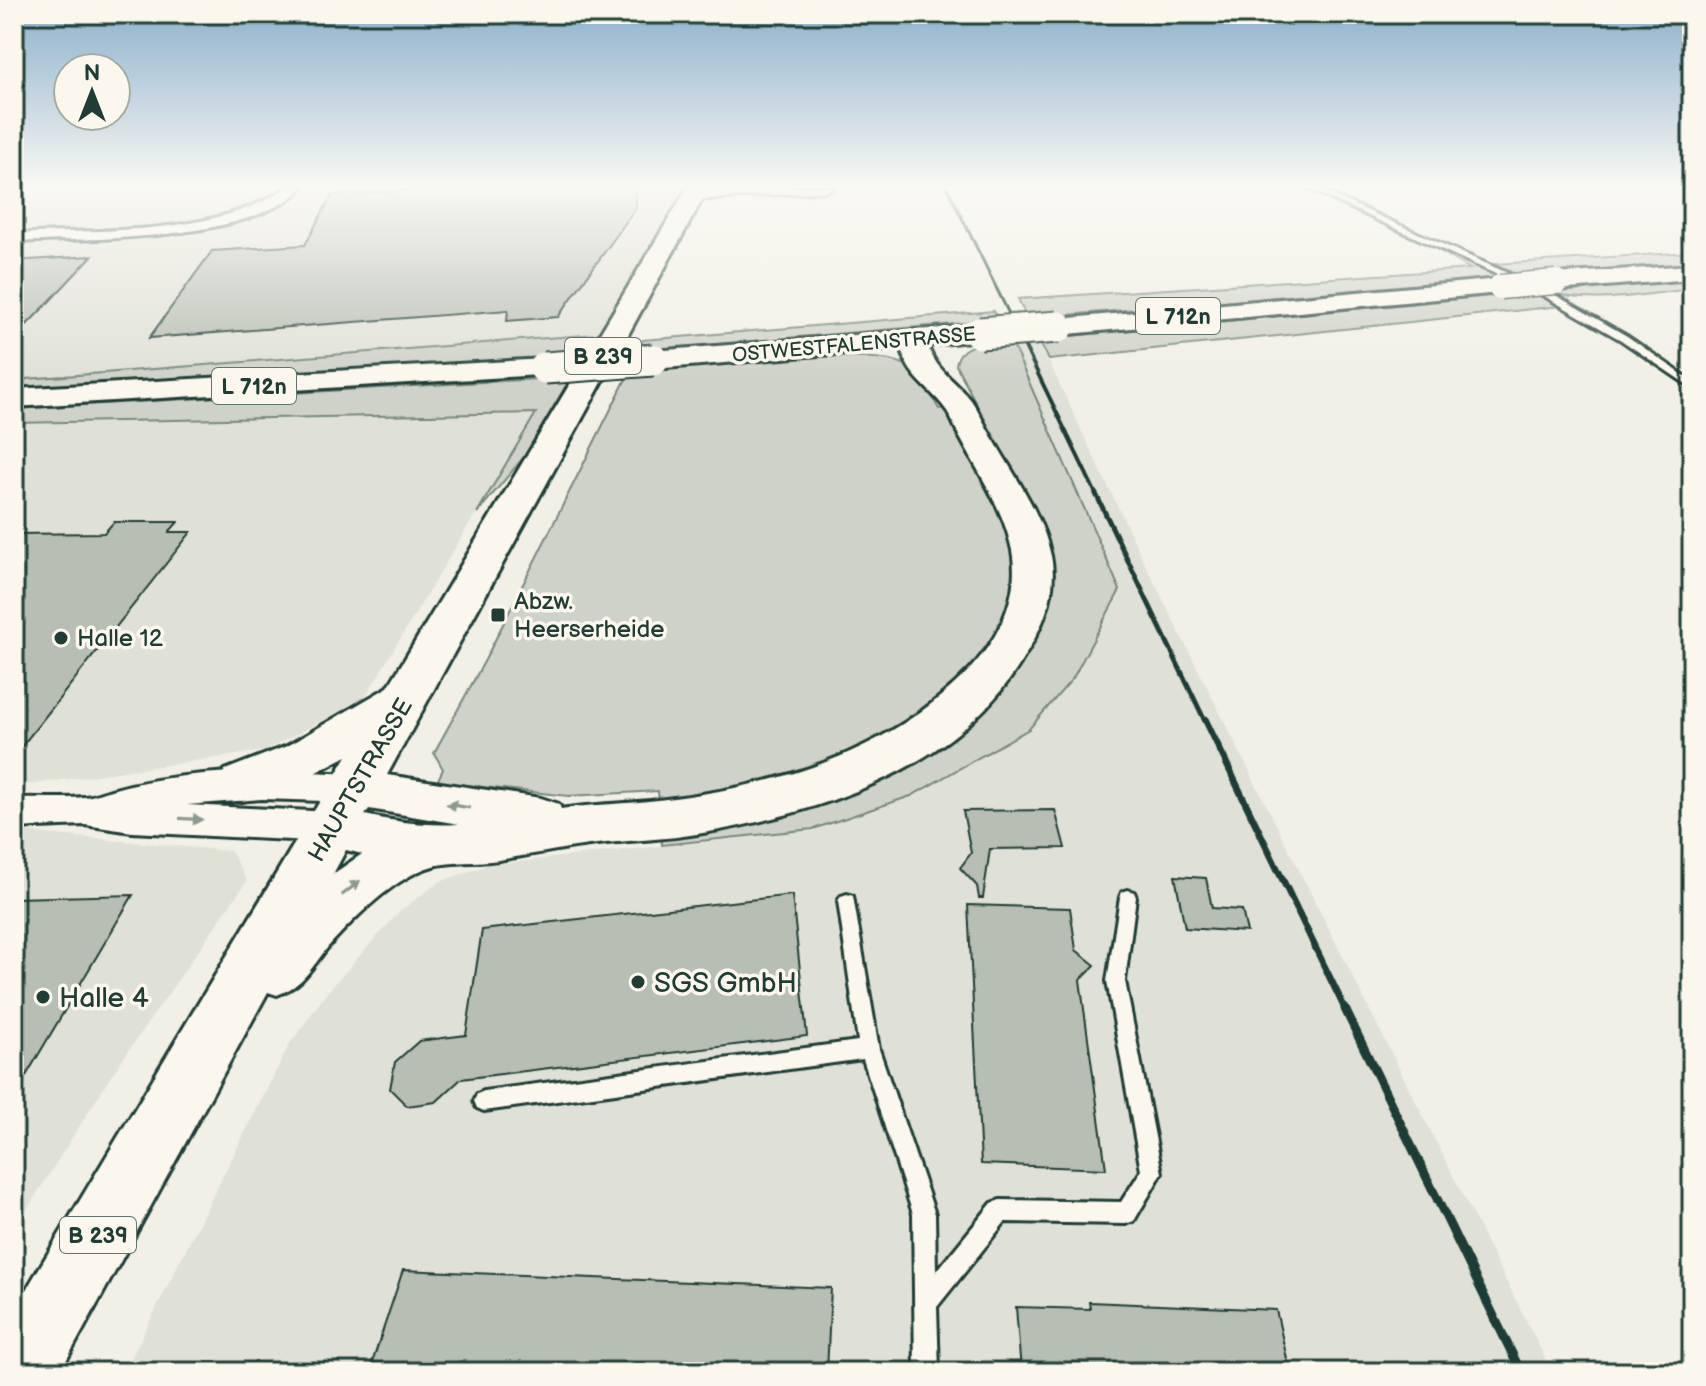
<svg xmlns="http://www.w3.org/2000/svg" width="1706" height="1386" font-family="'Balsamiq Sans',sans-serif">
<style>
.built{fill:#e0e1d6}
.green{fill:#cfd2c8;stroke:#77887e;stroke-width:2}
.building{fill:#b7beb3;stroke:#1f3d34;stroke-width:2}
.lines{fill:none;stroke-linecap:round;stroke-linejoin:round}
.service-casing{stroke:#1f3d34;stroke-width:6}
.minor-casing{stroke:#1f3d34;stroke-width:6}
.tertiary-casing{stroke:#1f3d34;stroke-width:6}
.primary-casing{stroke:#1f3d34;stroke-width:6}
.service{fill:#fbf7ec;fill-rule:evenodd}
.minor{fill:#fbf7ec;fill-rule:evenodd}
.tertiary{fill:#fbf7ec;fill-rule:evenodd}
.primary{fill:#fbf7ec;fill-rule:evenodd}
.rail-far4{stroke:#1f3d34;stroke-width:3}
.rail-far3{stroke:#1f3d34;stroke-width:4}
.rail-far2{stroke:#1f3d34;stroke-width:5}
.rail-far1{stroke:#1f3d34;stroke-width:7}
.rail{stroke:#1f3d34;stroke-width:9}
.primary-bridge-far1-casing{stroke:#1f3d34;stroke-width:27;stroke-linecap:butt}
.primary-bridge-casing{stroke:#1f3d34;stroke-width:35;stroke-linecap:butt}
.primary-bridge-far1{stroke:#fbf7ec;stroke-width:24}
.primary-bridge{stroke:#fbf7ec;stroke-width:31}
.oneway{fill:#8d9a90}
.poi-dot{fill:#1f3d34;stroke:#fbf7ec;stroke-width:3}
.labels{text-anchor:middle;stroke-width:7;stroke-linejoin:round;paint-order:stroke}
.far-street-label{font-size:20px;fill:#1f3d34;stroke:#fbf7ec}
.shield{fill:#fbf7ec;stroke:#61756b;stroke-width:2}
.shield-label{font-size:22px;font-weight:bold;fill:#1f3d34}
.poi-label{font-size:24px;fill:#1f3d34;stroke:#fbf7ec;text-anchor:start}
.street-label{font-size:24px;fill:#1f3d34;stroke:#fbf7ec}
.near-poi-label{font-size:28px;fill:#1f3d34;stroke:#fbf7ec;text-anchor:start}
</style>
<rect width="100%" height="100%" fill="#f2f0e5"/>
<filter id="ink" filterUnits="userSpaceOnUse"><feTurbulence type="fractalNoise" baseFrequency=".0125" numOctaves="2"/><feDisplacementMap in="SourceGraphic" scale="16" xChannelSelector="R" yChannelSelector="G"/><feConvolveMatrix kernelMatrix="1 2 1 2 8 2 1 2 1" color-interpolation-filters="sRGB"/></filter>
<g filter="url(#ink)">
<path class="built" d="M 14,187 L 683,187 L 599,334 L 14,380 Z
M 1038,339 L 1145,564 L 1552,1372 L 124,1372 L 289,1045 L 328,991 L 400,911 L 439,882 L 487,865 L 813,829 L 911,796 L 1029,729 L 1073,678 L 1021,362 L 1011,341 Z
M 537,412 L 364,699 L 264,751 L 14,787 L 14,423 Z
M 14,831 L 231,851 L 247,881 L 113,1073 L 14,1230 Z"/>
<path class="green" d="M 1418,238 L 1509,278 L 1027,318 L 1018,299 L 1470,269 Z
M 1692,252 L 1692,263 L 1523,277 L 1493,264 Z
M 1692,280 L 1692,289 C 1650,293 1587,307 1548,291 Z
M 1536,292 L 1561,306 L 1049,360 L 1038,339 Z
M 994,311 L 998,320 L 637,351 L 643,340 Z
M 599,334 L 587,355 L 14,389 L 14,380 Z
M 1011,341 L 1120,590 L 1073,678 L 1029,729 L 911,796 L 813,829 L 662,845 L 658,791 L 569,796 L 437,782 L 443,769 L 434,753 L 485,660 L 629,373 C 678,369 879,342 911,368 C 923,378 931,395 939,409 L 977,405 L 956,365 C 959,340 992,343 1011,341 Z
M 571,377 L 524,457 L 477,513 L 536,413 L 14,423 L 14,409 Z"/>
<path class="building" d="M 464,187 L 635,187 L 636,208 L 558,317 L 507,321 L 508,310 L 149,338 L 212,251 L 305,245 L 332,195 Z
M 92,256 L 46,305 L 14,338 L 14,261 Z
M 114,522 L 178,522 L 169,532 L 191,532 L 14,756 L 14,534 L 104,533 Z
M 1055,810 L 1065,848 L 990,849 L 983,898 L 979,898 L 977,886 L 960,868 L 971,853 L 963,811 Z
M 1175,876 L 1206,878 L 1212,908 L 1242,910 L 1247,932 L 1185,928 Z
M 133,895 L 14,1096 L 14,898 Z
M 792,895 L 807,1036 L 461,1079 L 436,1102 L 407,1106 L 390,1089 L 395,1062 L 419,1041 L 466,1035 L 482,930 Z
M 968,905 L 1070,908 L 1076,950 L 1095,965 L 1080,980 L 1106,1169 L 981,1164 Z
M 403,1270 L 831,1288 L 827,1372 L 369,1372 Z
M 1089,1302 L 1276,1310 L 1290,1372 L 1021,1372 L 1016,1307 L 1090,1309 Z"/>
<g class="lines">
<defs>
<path id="service" d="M 1305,187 L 1314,187 L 1550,292 L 1627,336 L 1692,381 L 1692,388 L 1621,340 L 1544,296 Z
M 1128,890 L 1134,892 L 1136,897 L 1125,981 L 1162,1173 L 1134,1221 L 1126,1224 L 1005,1222 L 937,1307 L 939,1372 L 915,1372 L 913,1214 L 863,1059 L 484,1111 L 477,1108 L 474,1101 L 477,1094 L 484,1091 L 858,1041 L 838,901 L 841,896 L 847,894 L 853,896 L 879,1049 L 935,1214 L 936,1272 L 992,1203 L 1000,1200 L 1121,1202 L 1141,1171 L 1107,981 L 1120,897 L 1122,892 Z"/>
<path id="minor" d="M 287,187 L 303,187 C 250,243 88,238 14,242 L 14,234 C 97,229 218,237 287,187 Z
M 766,187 L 834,187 L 827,191 L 694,200 L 687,196 L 694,192 Z"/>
<path id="tertiary" d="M 262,770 L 355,774 L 368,778 L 374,788 L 368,798 L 355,802 L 262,799 L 187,805 L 332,812 L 346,816 L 351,827 L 346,838 L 332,842 L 132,832 L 85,825 L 14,828 L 14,798 C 33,797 81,800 95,795 C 147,777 206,773 262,770 Z"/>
<path id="primary" d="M 688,187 L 709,187 L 387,775 L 541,798 L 559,804 L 561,809 C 593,804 626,804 658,800 C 774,787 887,755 970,669 C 1002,635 1023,588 1010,542 C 1001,506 980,475 963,443 C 957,433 953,421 947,411 C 932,389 905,375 902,348 L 653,369 L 643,366 L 639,360 L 643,354 L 653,351 L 980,325 L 990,327 L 994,333 L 990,339 L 931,345 L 929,349 C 937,371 957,382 971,400 C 980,413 986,428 995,442 C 1016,478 1042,514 1051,556 C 1059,595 1040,632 1020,664 C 955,769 819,813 703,833 C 665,840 627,840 589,845 C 559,849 529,855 499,860 C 478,863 453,861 433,866 C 396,876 353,919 328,947 C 310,969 304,985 277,995 L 268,992 L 60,1372 L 14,1372 L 14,1310 L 347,756 L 301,780 L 259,796 L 242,801 L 225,796 L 218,783 L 225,770 L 287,746 L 388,687 ZM 369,809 L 459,824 C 427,826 396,822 365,815 ZM 346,850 L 362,854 L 333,874 Z
M 1692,265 L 1692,279 L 1556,290 L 1547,287 L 1543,282 L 1547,277 L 1556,274 Z
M 1500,279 L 1509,282 L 1513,287 L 1509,292 L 1058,335 L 1048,333 L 1044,327 L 1048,321 L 1058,319 Z
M 545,359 L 555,362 L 560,368 L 555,374 L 14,407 L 14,389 Z"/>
</defs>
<use href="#service" class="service-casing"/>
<use href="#minor" class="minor-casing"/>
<use href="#tertiary" class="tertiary-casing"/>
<use href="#primary" class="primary-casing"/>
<use href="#service" class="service"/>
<use href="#minor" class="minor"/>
<use href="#tertiary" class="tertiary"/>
<use href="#primary" class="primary"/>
<path class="rail-far4" d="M 947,187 L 1013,322"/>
<path class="rail-far3" d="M 1012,320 L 1097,496"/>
<path class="rail-far2" d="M 1096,494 L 1205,721"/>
<path class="rail-far1" d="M 1205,719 L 1346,1011"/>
<path class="rail" d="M 1345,1009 L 1521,1372"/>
<defs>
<path id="primary-bridge-far1" d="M 1500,287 L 1556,282"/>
<path id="primary-bridge" d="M 980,333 L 1058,327
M 545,368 L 653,360"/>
</defs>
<use href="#primary-bridge-far1" class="primary-bridge-far1-casing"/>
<use href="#primary-bridge" class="primary-bridge-casing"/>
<use href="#primary-bridge-far1" class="primary-bridge-far1"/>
<use href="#primary-bridge" class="primary-bridge"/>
</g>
<defs><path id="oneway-solid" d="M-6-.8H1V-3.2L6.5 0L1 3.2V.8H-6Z" transform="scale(2)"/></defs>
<g class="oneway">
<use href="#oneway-solid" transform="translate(458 806) rotate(-171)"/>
<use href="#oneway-solid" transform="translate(191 819) rotate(3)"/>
<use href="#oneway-solid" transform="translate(351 888) rotate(-39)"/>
</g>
</g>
<linearGradient id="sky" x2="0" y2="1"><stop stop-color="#8cb0cc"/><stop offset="0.49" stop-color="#f9f8f3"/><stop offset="1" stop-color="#f9f8f3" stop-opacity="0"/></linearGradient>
<rect width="1706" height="381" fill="url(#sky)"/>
<g class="poi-dot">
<rect x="490" y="607" width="16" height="16" rx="4"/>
<circle cx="61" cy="638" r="8"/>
<circle cx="638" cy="982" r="8"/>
<circle cx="43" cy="997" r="8"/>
</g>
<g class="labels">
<g class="far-street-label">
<text transform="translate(854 344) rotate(-5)" y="7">OSTWESTFALENSTRASSE</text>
</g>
<g class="shield">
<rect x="1136" y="298" width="84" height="36" rx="6"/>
<rect x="565" y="338" width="76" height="36" rx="6"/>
<rect x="212" y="368" width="84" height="36" rx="6"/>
<rect x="60" y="1217" width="76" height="36" rx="6"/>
</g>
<g class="shield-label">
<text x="1178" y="324">L 712n</text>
<text x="603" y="364">B 239</text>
<text x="254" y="394">L 712n</text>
<text x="98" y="1243">B 239</text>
</g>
<g class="poi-label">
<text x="514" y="609">Abzw.<tspan x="514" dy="28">Heerserheide</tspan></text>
<text x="77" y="646">Halle 12</text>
</g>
<g class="street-label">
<text transform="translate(360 780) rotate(-60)" y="8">HAUPTSTRASSE</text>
</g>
<g class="near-poi-label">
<text x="654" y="992">SGS GmbH</text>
<text x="59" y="1007">Halle 4</text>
</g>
</g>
<rect width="1706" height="1386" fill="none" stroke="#fbf7ec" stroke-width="48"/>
<rect x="24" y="24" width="1658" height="1338" fill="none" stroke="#1f3d34" stroke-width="3" filter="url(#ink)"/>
<g transform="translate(92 92)"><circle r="38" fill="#fbf7ec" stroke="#a3ada2" stroke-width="2"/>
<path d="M0-6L14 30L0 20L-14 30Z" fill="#1f3d34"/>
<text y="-12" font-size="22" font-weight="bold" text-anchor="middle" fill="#1f3d34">N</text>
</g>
</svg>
